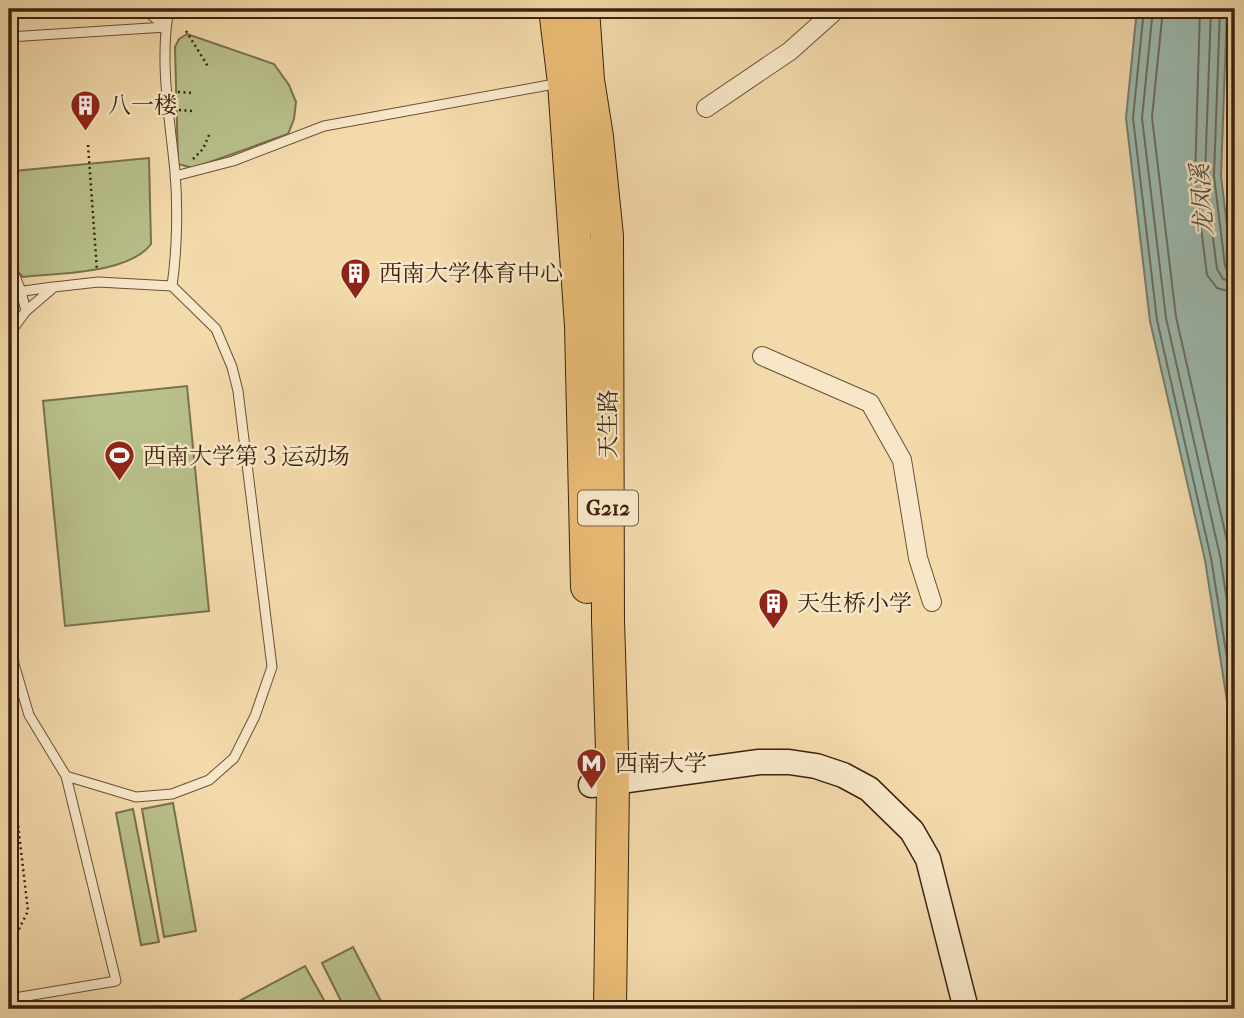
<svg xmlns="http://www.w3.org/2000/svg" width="1244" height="1018" font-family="'IM FELL French Canon','Noto Serif SC',serif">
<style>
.green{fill:#b8c08b;stroke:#7a714d;stroke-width:2}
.water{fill:#9cbaaf;stroke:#767d6f;stroke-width:2}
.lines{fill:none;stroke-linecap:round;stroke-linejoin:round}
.shore{stroke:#6c6e5f;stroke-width:2}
.lane-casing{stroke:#6a5036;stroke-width:11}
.street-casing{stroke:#6a5036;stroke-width:20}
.secondary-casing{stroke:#3c220f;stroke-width:27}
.highway-casing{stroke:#3c220f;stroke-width:34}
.path{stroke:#3c220f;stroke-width:2.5;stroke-dasharray:2 3.5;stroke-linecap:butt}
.lane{stroke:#f7e7c8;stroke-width:9}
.street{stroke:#f7e7c8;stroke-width:18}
.secondary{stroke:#f7e7c8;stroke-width:24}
.highway{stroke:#eabd76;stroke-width:32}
.labels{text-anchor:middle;stroke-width:5;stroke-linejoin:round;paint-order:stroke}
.shield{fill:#f7e7c8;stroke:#745d46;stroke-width:2}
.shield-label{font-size:21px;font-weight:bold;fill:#3c220f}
.poi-label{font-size:23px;fill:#3c220f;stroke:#f7e7c8;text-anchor:start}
.street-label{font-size:23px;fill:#3c220f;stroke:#f7e7c8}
.water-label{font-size:24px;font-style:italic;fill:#59503f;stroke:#f7e7c8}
</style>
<rect width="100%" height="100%" fill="#f3daab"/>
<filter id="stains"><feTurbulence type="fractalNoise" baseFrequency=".00286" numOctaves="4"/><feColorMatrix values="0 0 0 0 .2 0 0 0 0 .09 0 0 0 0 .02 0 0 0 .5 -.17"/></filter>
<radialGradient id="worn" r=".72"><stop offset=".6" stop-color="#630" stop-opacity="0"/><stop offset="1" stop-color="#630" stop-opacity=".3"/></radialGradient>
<path class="green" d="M 187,34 L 274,64 L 289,85 L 296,102 L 294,119 L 288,134 L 193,168 L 178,164 L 175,47 L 179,39 Z
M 149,158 L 151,244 C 129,274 58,273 23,277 L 17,271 C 14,248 1,189 14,171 Z
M 187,386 L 209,611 L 65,626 L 43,401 Z
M 173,803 L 196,931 L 164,937 L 142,809 Z
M 133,809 L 159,942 L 141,945 L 116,813 Z
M 353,947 L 385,1009 L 345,1009 L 322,963 Z
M 305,966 L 329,1009 L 224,1009 Z"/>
<path class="water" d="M 1137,9 L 1227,9 L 1221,176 L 1235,293 L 1235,752 L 1205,560 L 1150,321 L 1126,118 Z"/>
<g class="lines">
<path class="shore" d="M 1144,9 L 1133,118 L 1157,320 L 1211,558 L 1235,708
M 1153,9 L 1142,118 L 1166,318 L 1220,556 L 1235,652
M 1163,9 L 1152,117 L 1176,317 L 1230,554 L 1235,585
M 1200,9 L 1195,180 L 1207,275 L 1217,288 L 1235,293
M 1211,9 L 1205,176 L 1217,269 L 1223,279 L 1235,282
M 1220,9 L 1214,176 L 1225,266 L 1228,272 L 1235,273"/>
<defs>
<path id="lane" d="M 144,9 L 166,27
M 169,9 C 159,61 170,119 175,172 C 178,207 177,251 172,286
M 9,37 L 166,27
M 175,176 L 233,161 L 324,126 L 560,83
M 9,233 L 14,274 L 21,291 L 26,311
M 9,293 L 53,287
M 9,334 L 26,311 L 54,287 L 98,282 L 172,286 L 216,329 L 232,367 L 238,391 L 272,667 L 255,716 L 234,758 L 209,780 L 172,794 L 136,797 L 66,776
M 9,613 L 14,664 L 29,715 L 66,776 L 116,981 L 9,999"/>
<path id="street" d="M 706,108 L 790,51 L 837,9
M 762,356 L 870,403 L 902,460 L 918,558 L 932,602"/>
<path id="secondary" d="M 591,785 L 759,762 L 789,762 L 816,766 L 843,775 L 869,789 L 912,831 L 928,859 L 966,1009"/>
<path id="highway" d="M 555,9 L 564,83 L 581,326 L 587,587
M 583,9 L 588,80 L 597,137 L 607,236 L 608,620 L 613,784 L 610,1009"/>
</defs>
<use href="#lane" class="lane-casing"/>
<use href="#street" class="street-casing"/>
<use href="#secondary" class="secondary-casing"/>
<use href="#highway" class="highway-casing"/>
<path class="path" d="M 186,31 L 209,68
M 178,92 L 194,93
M 179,110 L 193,111
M 88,145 L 97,271
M 193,159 L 203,149 L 210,133
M 9,949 L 28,911 L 16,807"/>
<use href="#lane" class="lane"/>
<use href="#street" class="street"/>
<use href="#secondary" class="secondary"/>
<use href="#highway" class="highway"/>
</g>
<defs>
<symbol id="building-pin" viewBox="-11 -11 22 30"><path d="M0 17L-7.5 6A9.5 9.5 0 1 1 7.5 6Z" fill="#8f2418" stroke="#f7e7c8"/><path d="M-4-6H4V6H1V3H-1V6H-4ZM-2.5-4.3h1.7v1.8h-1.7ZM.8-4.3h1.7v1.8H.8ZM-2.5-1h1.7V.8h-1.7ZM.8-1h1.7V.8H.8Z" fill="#fff"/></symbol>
<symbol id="stadium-pin" viewBox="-11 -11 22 30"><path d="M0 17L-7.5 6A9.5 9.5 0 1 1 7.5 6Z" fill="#8f2418" stroke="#f7e7c8"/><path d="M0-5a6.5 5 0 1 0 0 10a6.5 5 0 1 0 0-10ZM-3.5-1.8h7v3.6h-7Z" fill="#fff"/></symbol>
<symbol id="metro-pin" viewBox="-11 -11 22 30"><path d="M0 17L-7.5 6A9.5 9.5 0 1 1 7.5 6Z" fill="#8f2418" stroke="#f7e7c8"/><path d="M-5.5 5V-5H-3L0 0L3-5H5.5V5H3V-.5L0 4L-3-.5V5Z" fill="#fff"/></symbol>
</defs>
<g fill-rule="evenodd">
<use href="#building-pin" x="68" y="88" width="35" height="47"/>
<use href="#building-pin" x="338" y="256" width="35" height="47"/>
<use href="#stadium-pin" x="102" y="438" width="35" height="47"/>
<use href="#building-pin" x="756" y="586" width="35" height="47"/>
<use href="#metro-pin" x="574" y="746" width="35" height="47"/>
</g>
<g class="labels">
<rect class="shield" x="578" y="490.5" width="60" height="35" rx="5"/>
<g class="shield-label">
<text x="608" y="515">G212</text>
</g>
<g class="poi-label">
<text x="108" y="113">八一楼</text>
<text x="379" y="281">西南大学体育中心</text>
<text x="143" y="464">西南大学第３运动场</text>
<text x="797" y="611">天生桥小学</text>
<text x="615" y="771">西南大学</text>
</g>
<g class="street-label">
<text transform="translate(608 424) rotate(-90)" y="8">天生路</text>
</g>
<g class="water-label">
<text transform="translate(1202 200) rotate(-94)" y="8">龙凤溪</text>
</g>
</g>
<rect width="1244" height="1018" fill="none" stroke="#f3daab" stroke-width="35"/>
<rect x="10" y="10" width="1223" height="997" fill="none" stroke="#3c220f" stroke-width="3.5"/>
<rect x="18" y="18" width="1209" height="983" fill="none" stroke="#3c220f" stroke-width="2"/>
<rect width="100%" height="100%" filter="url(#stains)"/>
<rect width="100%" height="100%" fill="url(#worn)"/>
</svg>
